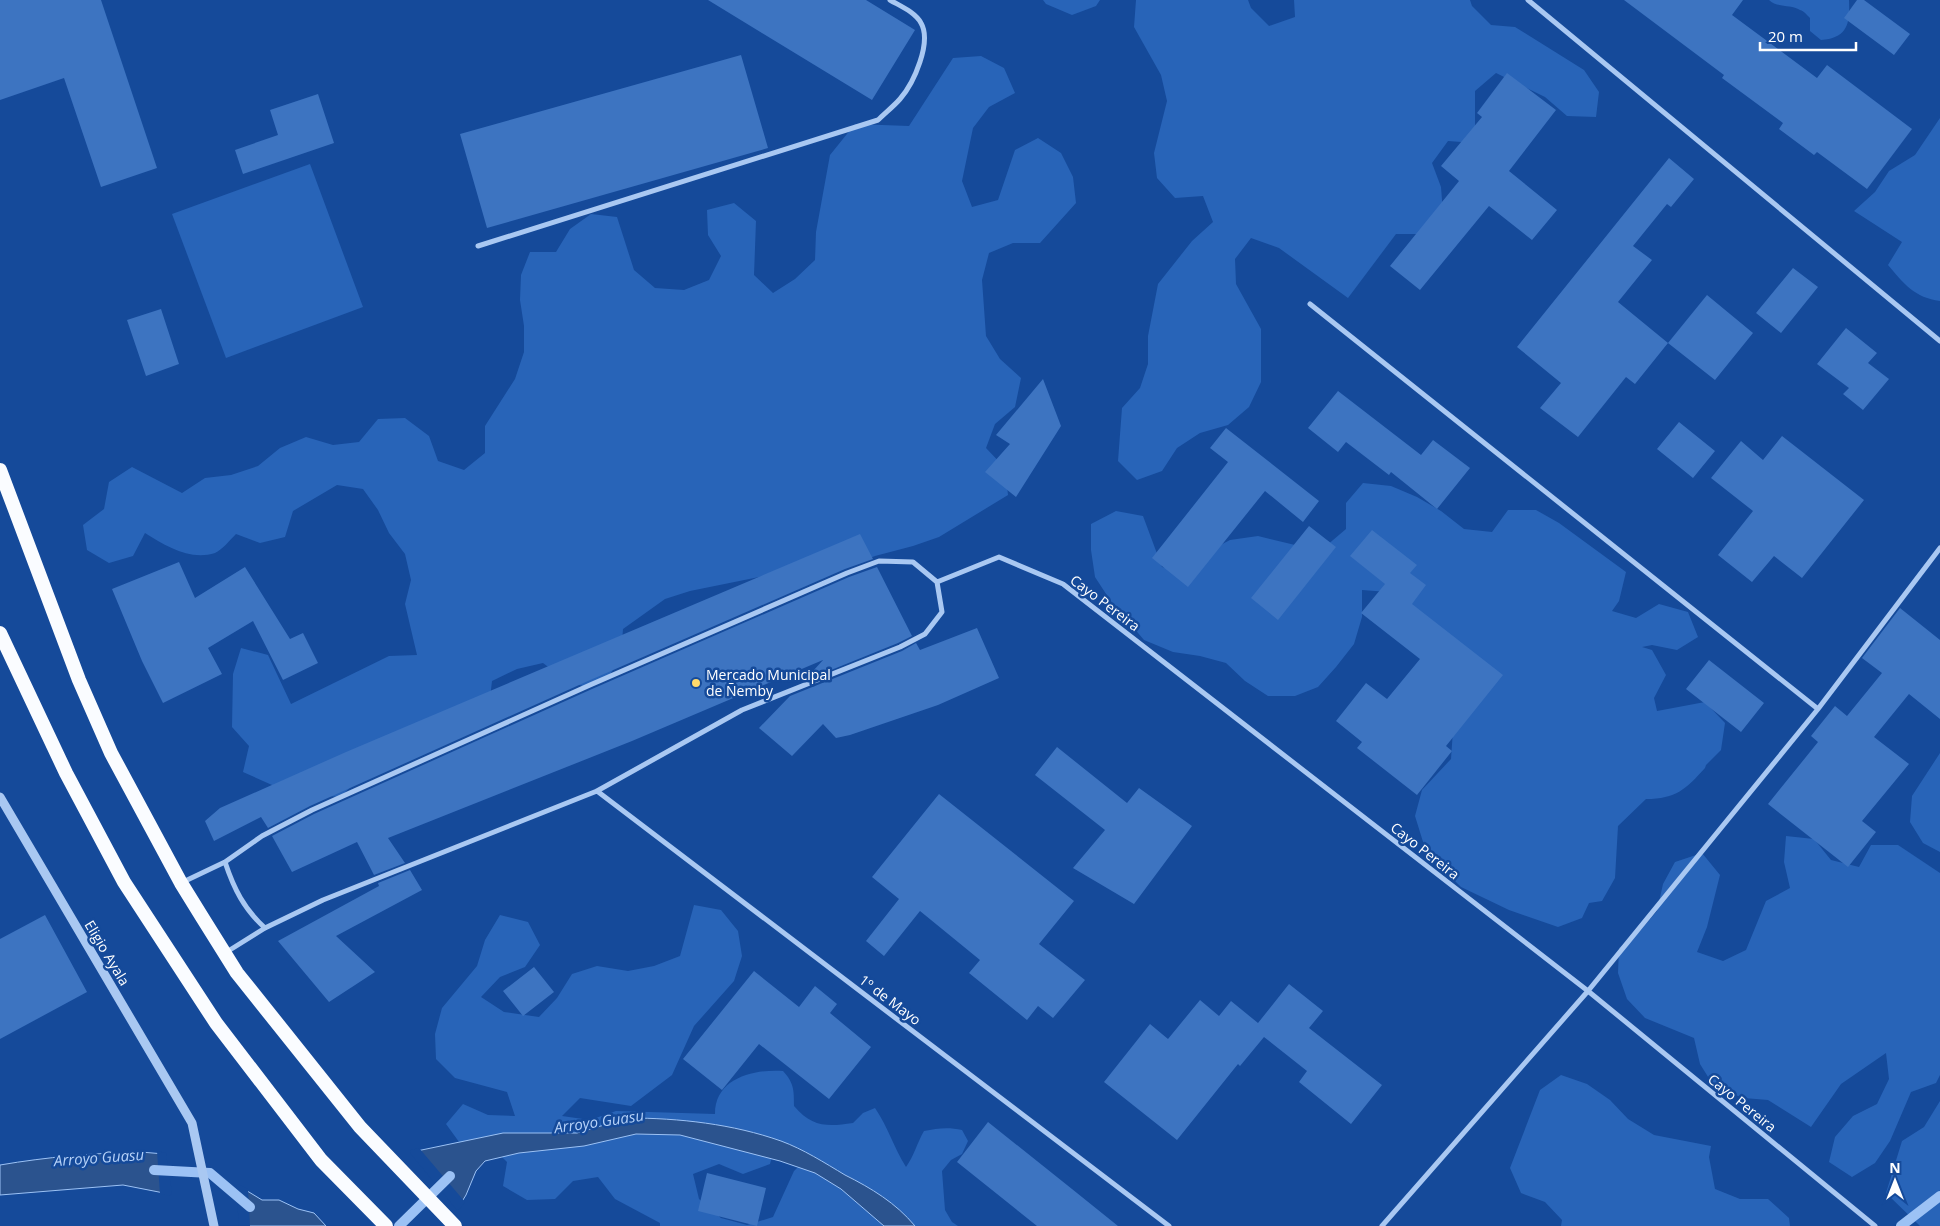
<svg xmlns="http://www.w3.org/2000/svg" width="1940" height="1226" font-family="'Open Sans',sans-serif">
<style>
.green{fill:#2864b8;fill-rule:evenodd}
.water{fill:#2b538e;stroke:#9cc2f5}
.pier{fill:#154a9a}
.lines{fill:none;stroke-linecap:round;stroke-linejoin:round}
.stream{stroke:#9cc2f5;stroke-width:10}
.building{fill:#3d74c1}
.minor{stroke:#a9c8f2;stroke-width:5}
.tertiary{stroke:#a9c8f2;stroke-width:9}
.trunk{stroke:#fafcff;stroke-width:14}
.poi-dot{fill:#ffd96b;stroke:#154a9a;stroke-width:2}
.labels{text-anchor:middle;stroke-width:5;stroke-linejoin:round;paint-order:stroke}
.street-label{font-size:14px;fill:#fff;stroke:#154a9a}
.poi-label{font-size:14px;fill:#fff;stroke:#154a9a;text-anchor:start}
.water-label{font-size:15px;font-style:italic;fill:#b6d2f9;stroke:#154a9a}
</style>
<rect width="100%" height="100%" fill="#154a9a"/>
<path class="green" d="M 1043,0 L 1100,0 L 1096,6 L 1072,15 L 1046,4 Z
M 1136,0 L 1248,0 L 1251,8 L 1269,26 L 1295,17 L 1294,0 L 1470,0 L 1472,6 L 1491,25 L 1515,27 L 1584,70 L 1599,92 L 1596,117 L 1567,116 L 1545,97 L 1496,73 L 1475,91 L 1475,143 L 1448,141 L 1432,163 L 1441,187 L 1443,213 L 1424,234 L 1396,234 L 1348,298 L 1279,248 L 1251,238 L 1235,259 L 1236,284 L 1261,329 L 1261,382 L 1249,407 L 1228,425 L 1200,433 L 1177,448 L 1162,471 L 1137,480 L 1118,461 L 1122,408 L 1140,388 L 1148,364 L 1148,336 L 1158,284 L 1192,241 L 1213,222 L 1203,196 L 1175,198 L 1157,178 L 1154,153 L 1167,101 L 1161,75 L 1134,27 Z
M 1769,0 L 1849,0 C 1850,23 1848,38 1821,40 L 1810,31 L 1810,18 C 1807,15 1804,11 1800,10 C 1791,4 1777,8 1769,0 Z
M 981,56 L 1004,68 L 1015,93 L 989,107 L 973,128 L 962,181 L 972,207 L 998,200 L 1015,150 L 1038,138 L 1061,153 L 1073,177 L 1076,203 L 1040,243 L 1013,243 L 989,253 L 982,280 L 986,336 L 1000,359 L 1021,378 L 1015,407 L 995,424 L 986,448 L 1005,468 L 1008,495 L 939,537 L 913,546 L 875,556 L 847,567 L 789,571 L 690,591 L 665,599 L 623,629 L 621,656 L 608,678 L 585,687 L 564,679 L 543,663 L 517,669 L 492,681 L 489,707 L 359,779 L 340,797 L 290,793 L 243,772 L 249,746 L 232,727 L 233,674 L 241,648 L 268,655 L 291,704 L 389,656 L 417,655 L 405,604 L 411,580 L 405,554 L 389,533 L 378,510 L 363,489 L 337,485 L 293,511 L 285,537 L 260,543 L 236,534 C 230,540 222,550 215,553 C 190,561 166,546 145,533 L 133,556 L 109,563 L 87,550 L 83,525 L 104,509 L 109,482 L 132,467 L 182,493 L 205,478 L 231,475 L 258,466 L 280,448 L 306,437 L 333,445 L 359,442 L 378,419 L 405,418 L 429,436 L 438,461 L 464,470 L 485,453 L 485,426 L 515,379 L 524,352 L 524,326 L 520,300 L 521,275 L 530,252 L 556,252 L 570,229 L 591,214 L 617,217 L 634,270 L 655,288 L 684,290 L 709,280 L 721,256 L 708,235 L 707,210 L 734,203 L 756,221 L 754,275 L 773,293 L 795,279 L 815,260 L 816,232 L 830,155 L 855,124 L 909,126 L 953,58 Z
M 1940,118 L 1940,301 C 1915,298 1903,283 1888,265 L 1902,242 L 1854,211 L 1875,192 L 1889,171 L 1915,155 Z
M 310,164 L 363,307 L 226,358 L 172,214 Z
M 1363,483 L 1391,486 L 1417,497 L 1441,511 L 1464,529 L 1492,532 L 1508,510 L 1536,510 L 1559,523 L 1626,572 L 1619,601 L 1612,611 L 1636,618 L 1659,604 L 1688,612 L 1698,637 L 1677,650 L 1652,645 L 1642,647 L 1652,650 L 1666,675 L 1654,698 L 1657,711 L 1705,702 L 1725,723 L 1721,750 L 1706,765 L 1705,768 C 1686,789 1676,799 1646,799 L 1618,826 L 1615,878 L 1602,901 L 1589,903 L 1582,918 L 1558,927 L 1509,910 L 1461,887 L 1441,867 L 1424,845 L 1415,816 L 1422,790 L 1451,759 L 1453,730 L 1460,705 L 1388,592 L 1362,590 L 1362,617 L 1354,644 L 1336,667 L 1318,687 L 1295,696 L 1268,696 L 1245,681 L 1226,663 L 1200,656 L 1173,652 L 1144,640 L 1110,600 L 1095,577 L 1091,550 L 1091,524 L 1116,511 L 1143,516 L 1162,567 L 1190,574 L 1207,552 L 1230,540 L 1258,536 L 1295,545 L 1326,546 L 1346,529 L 1346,503 Z
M 1940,753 L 1940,852 L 1923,843 L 1910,822 L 1912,796 Z
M 1786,836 L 1814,839 L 1831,860 L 1859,867 L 1871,845 L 1898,845 L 1940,873 L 1940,1075 L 1936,1083 L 1911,1092 L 1890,1141 L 1875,1163 L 1852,1177 L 1829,1162 L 1835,1137 L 1853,1116 L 1877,1104 L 1889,1079 L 1886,1053 L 1841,1084 L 1811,1127 L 1768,1100 L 1744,1098 L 1715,1088 L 1700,1064 L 1694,1038 L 1645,1018 L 1627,999 L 1618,973 L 1619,948 L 1640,931 L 1657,911 L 1663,884 L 1675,862 L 1702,853 L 1720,875 L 1707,927 L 1697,952 L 1723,961 L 1746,950 L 1766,901 L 1790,888 L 1784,862 Z
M 694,905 L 721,910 L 738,931 L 742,956 L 734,981 L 694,1026 L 672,1075 L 631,1106 L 580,1098 L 562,1116 L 590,1120 L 616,1111 L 715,1114 C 715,1078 754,1069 783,1071 C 794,1083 794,1090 794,1106 C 812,1127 827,1127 853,1123 L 863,1113 L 875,1108 C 888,1127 894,1148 906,1167 C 914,1156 917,1143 924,1131 C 938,1128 949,1127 962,1130 L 968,1141 L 962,1154 L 951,1160 L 942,1171 L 945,1210 L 952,1222 L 958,1226 L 660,1226 L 660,1223 L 615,1199 L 598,1177 L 573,1181 L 555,1199 L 527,1200 L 503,1186 L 507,1162 L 489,1144 L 462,1146 L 446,1124 L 463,1104 L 488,1115 L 515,1116 L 507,1092 L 455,1078 L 436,1059 L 435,1034 L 442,1008 L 477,966 L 485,940 L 500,915 L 528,922 L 540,945 L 525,967 L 500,977 L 481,997 L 504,1012 L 539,1017 L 557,998 L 572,974 L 597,966 L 628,971 L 654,966 L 680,956 ZM 775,1146 L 808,1157 L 794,1171 L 773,1217 L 747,1225 L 721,1218 L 699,1199 L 693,1174 L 719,1164 L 743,1174 L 770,1164 Z
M 1561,1075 L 1587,1084 L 1610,1100 L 1628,1119 L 1654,1135 L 1711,1146 L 1709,1157 L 1715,1189 L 1740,1199 L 1768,1199 L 1789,1218 L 1790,1226 L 1561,1226 L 1562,1220 L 1545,1202 L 1521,1193 L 1510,1168 L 1540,1090 Z
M 1940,1101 L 1940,1226 L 1920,1226 L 1886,1193 L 1902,1141 L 1924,1127 Z"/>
<path class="water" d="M 628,1118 C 679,1118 733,1124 781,1141 C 803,1149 825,1163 845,1175 C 871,1188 896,1203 915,1226 L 884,1226 L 841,1189 L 815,1173 L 780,1161 L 680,1135 L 636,1134 L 584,1146 L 519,1153 L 485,1161 L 476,1171 L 466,1195 L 458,1208 L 412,1152 L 503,1133 L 577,1133 Z
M 141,1152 L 164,1154 L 169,1194 L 123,1185 L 0,1195 L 0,1165 C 47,1157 93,1153 141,1152 Z
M 239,1186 L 262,1200 L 279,1200 L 298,1209 L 314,1213 L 326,1226 L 241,1226 Z"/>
<path class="pier" d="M 419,1148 L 465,1202 L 459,1210 L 456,1209 L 410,1153 L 411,1150 Z
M 157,1151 L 166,1153 L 172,1193 L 170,1196 L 160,1194 Z
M 238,1184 L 248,1189 L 250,1226 L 239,1226 L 236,1186 Z"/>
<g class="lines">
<path class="stream" d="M 154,1170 L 210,1173 L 250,1207
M 399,1226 L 450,1176
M 1901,1226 L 1940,1196"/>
</g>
<path class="building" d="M 0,0 L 101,0 L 157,168 L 101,187 L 64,78 L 0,100 Z
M 708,0 L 866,0 L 915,30 L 872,100 Z
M 1624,0 L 1743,0 L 1732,15 L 1817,78 L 1827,65 L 1912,129 L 1867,189 L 1817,152 L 1814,155 L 1779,129 L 1783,123 L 1722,78 L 1724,75 Z
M 1857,0 L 1864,0 L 1910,34 L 1894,55 L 1844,18 Z
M 741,55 L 768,148 L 487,228 L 460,134 Z
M 1507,73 L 1556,110 L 1509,171 L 1557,210 L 1532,240 L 1489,206 L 1420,290 L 1390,266 L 1459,181 L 1441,166 L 1482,117 L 1477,113 Z
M 318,94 L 334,143 L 243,174 L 235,150 L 278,135 L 270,110 Z
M 1669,158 L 1694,179 L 1671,207 L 1667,204 L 1633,246 L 1652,260 L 1618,302 L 1668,343 L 1635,384 L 1626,377 L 1578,437 L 1540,408 L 1561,383 L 1517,347 Z
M 1793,268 L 1818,287 L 1781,333 L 1756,313 Z
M 1707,295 L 1753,333 L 1715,380 L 1668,343 Z
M 161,309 L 179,364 L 146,376 L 127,320 Z
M 1846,328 L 1877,353 L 1868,363 L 1889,379 L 1863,410 L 1843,394 L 1849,388 L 1817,364 Z
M 1043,379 L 1061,426 L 1016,497 L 985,472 L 1010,444 L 996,435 Z
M 1338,391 L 1421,455 L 1433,440 L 1470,468 L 1437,509 L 1391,472 L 1389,475 L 1346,442 L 1338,452 L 1308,428 Z
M 1679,422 L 1715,451 L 1693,478 L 1657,449 Z
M 1226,428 L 1319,501 L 1303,522 L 1265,491 L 1188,587 L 1152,558 L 1228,462 L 1210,448 Z
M 1782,436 L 1864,500 L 1802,578 L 1774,556 L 1752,582 L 1718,555 L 1753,511 L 1711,478 L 1741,441 L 1763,460 Z
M 1309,526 L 1336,547 L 1278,620 L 1251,598 Z
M 1372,530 L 1417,565 L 1410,573 L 1426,585 L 1412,604 L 1503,675 L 1446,746 L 1452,751 L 1417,795 L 1357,748 L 1362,742 L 1336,721 L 1366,683 L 1387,699 L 1420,659 L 1361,613 L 1385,584 L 1350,556 Z
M 860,534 L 873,559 L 845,569 L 588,681 L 310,806 L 268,828 L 261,817 L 214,841 L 205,821 L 220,808 L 346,752 Z
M 179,562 L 195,598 L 245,567 L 290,639 L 303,633 L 318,663 L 283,680 L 253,621 L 208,648 L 222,674 L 163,703 L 142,661 L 112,589 Z
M 877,567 L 912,636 L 898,643 L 804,681 L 823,660 L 632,741 L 388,838 L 405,863 L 374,875 L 357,842 L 292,872 L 272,836 L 314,814 L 592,689 L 849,577 Z
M 1900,608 L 1940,640 L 1940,719 L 1909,694 L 1874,737 L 1909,764 L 1862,821 L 1876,832 L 1848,867 L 1768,804 L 1818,742 L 1811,736 L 1835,706 L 1847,716 L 1882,673 L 1862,658 Z
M 977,628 L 999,678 L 938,705 L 850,735 L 836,738 L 823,724 L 792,756 L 759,728 L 790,696 L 902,651 L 916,643 L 920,650 Z
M 1709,660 L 1764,703 L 1741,732 L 1686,689 Z
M 1057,747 L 1127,803 L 1139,788 L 1192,826 L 1134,904 L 1073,868 L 1105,830 L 1035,775 Z
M 939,794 L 1074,901 L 1039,944 L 1085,980 L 1053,1018 L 1038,1006 L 1027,1020 L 969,973 L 980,960 L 920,911 L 884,956 L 866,941 L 899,899 L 872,877 Z
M 410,870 L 422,890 L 336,936 L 375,972 L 329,1002 L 278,941 L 379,886 L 378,883 Z
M 45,915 L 87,992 L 0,1039 L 0,939 Z
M 534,967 L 554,992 L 523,1016 L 503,991 Z
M 754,971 L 799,1007 L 815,986 L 837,1004 L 830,1013 L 871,1047 L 829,1099 L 759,1044 L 722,1090 L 683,1059 Z
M 1289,984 L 1323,1011 L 1309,1028 L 1382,1085 L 1351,1124 L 1299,1082 L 1307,1071 L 1264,1037 L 1240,1066 L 1238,1064 L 1177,1140 L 1104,1082 L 1150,1024 L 1168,1039 L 1200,1000 L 1219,1016 L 1231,1001 L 1258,1023 Z
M 988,1122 L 1072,1189 L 1118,1226 L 1037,1226 L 957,1162 Z
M 707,1173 L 766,1188 L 757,1226 L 698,1211 Z"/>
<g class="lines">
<path class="minor" d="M 1528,0 L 1940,341
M 478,246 L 878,120 C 885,113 894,106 900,99 C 914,83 932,42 921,23 C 915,12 900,6 890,0
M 1310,304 L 1818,709
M 937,582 L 999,557 L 1063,584 L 1588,991 L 1875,1226
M 597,791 L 1169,1226
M 225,862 C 234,889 244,909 265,928
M 183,882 L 225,862 L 262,836 L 312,810 L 590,685 L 847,573 L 879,561 L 913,562 L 937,582 L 942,612 L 925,634 L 900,647 L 742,710 L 597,791 L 323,900 L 265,928 L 225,953
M 1382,1226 L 1588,991 L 1818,709 L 1940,548"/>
<path class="tertiary" d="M 0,797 L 192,1123 L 214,1226"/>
<path class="trunk" d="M 0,470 L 79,680 L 111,753 L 181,883 L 202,917 L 237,973 L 360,1127 L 455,1226
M 0,633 L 66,773 L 124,882 L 216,1023 L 321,1160 L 386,1226"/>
</g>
<circle class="poi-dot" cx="696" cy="683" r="5"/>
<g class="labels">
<g class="street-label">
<text transform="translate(1105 603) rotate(37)" y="5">Cayo Pereira</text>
<text transform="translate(1425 851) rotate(38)" y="5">Cayo Pereira</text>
<text transform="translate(107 953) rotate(59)" y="5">Eligio Ayala</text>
<text transform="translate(890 1000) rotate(37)" y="5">1º de Mayo</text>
<text transform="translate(1742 1103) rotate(39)" y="5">Cayo Pereira</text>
</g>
<g class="poi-label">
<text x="706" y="680">Mercado Municipal<tspan x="706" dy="16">de Ñemby</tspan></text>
</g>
<g class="water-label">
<text transform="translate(599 1122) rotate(-8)" y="5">Arroyo Guasu</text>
<text transform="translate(99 1158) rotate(-4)" y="5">Arroyo Guasu</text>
</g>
</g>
<g transform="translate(1895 1181)" stroke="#154a9a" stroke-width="4" paint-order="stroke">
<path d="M0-4L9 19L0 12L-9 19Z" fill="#ffffff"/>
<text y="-8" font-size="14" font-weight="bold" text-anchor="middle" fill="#ffffff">N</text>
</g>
<path d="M1760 42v8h96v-8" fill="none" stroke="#ffffff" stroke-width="2.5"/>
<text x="1768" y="42" font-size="15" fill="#ffffff" stroke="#154a9a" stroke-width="4" paint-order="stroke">20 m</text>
</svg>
